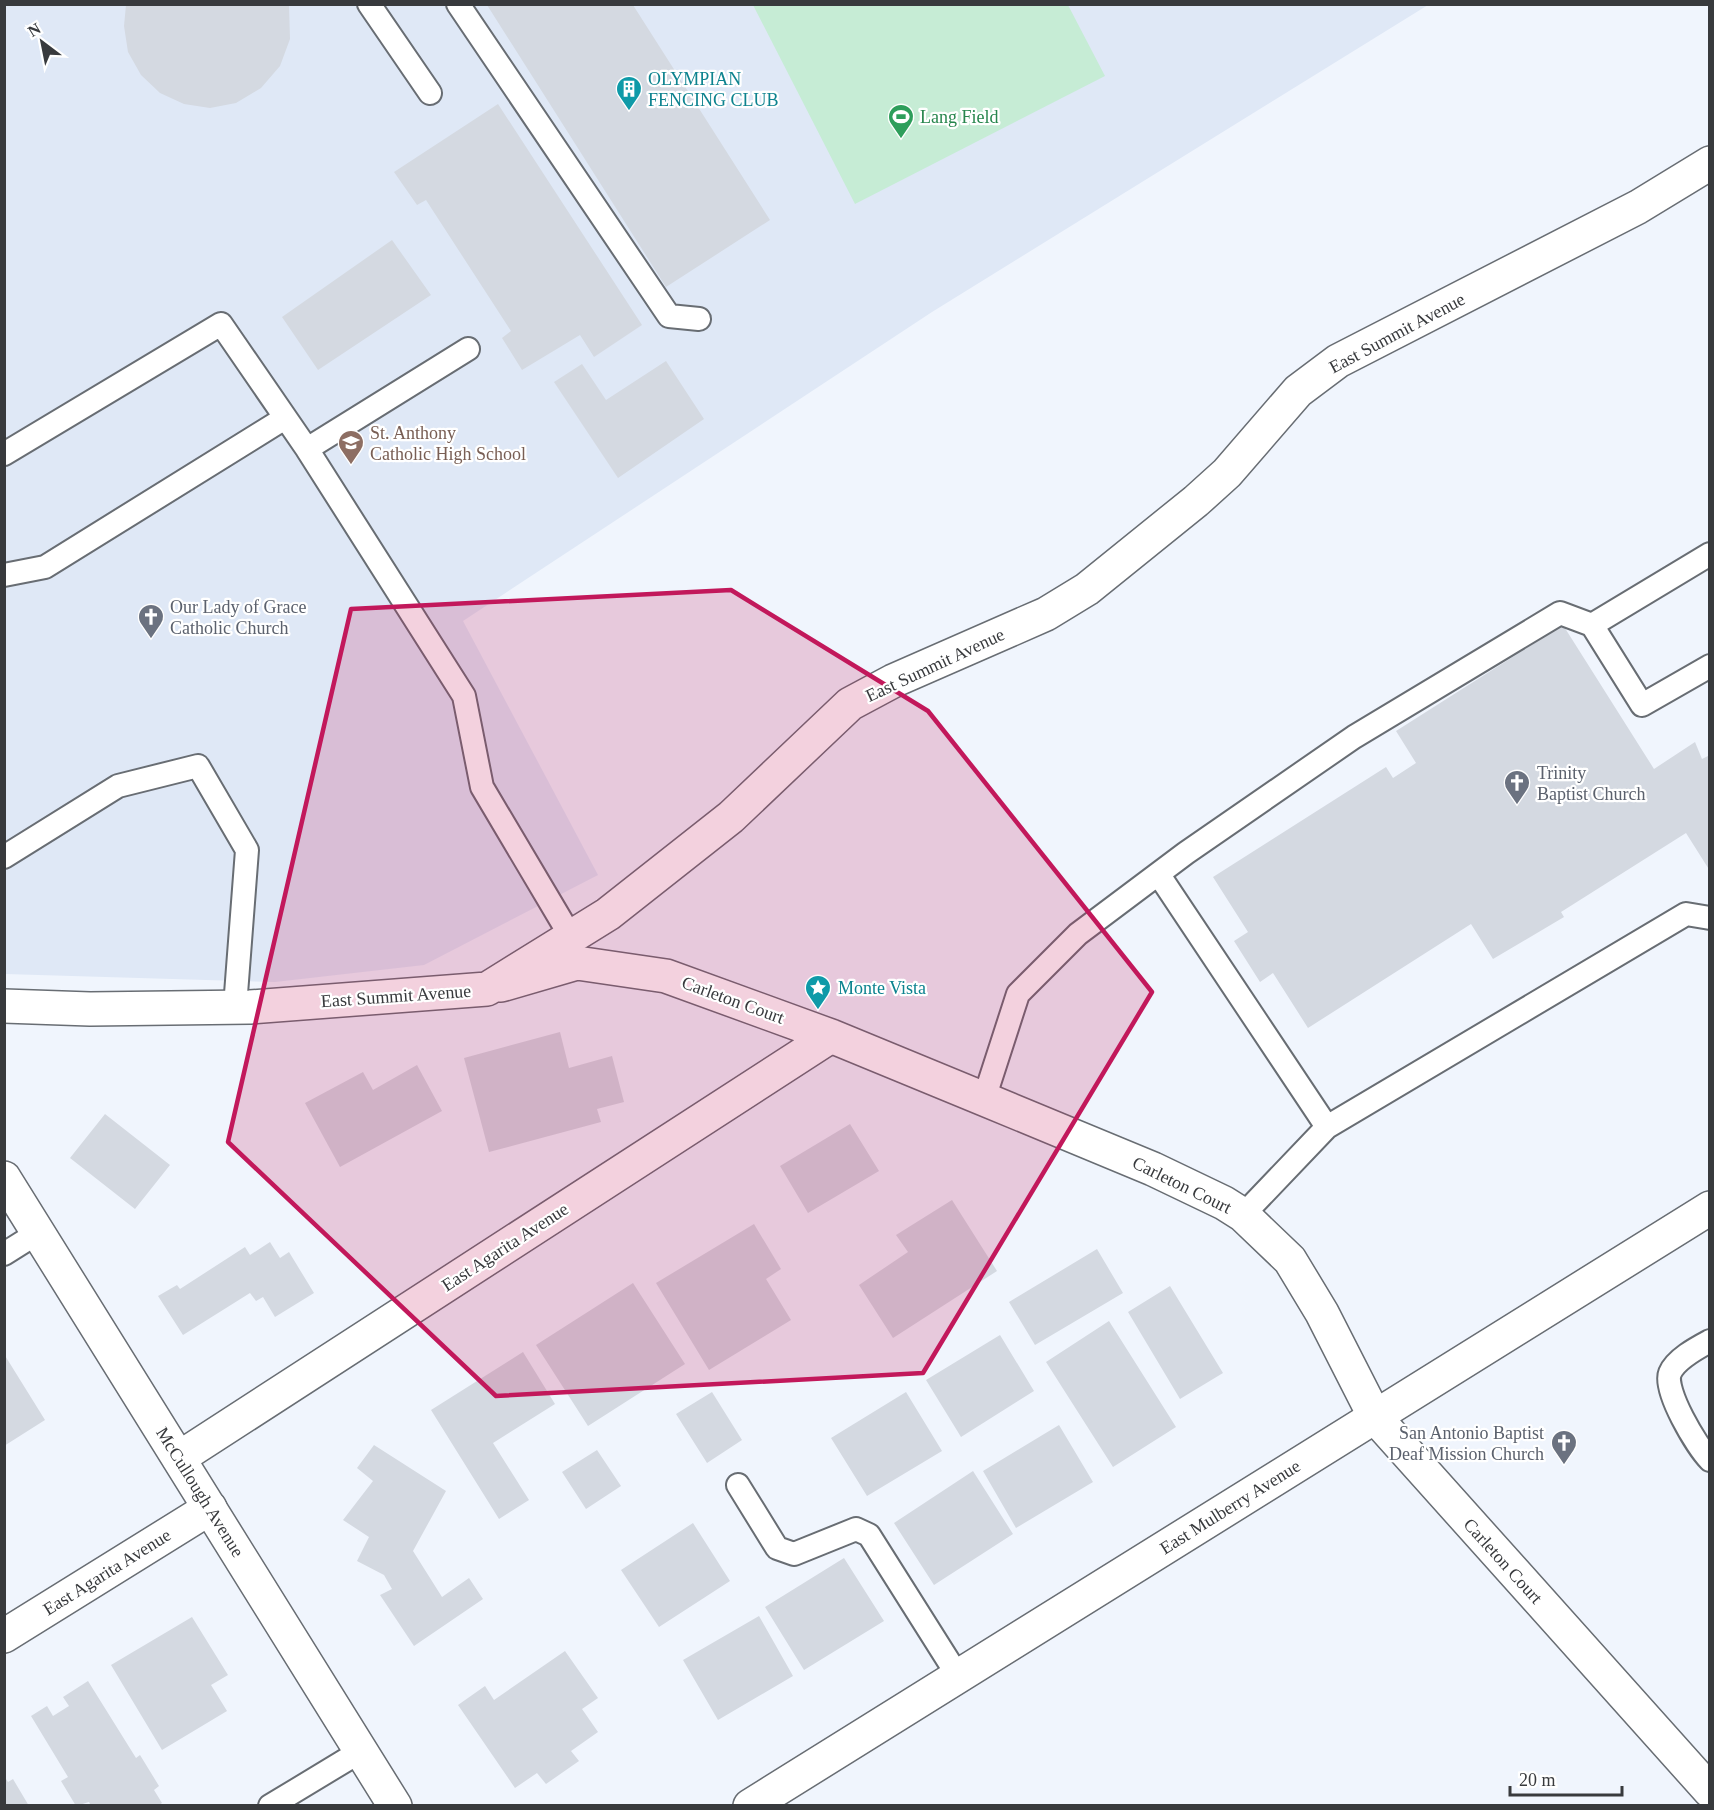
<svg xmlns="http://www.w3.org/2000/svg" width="1714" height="1810" font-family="'Times New Roman',serif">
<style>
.built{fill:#dfe8f6}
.green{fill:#c6ecd5}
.building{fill:#d4d9e1}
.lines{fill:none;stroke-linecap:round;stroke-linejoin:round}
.service-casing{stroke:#686d73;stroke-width:26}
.minor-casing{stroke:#686d73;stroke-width:36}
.tertiary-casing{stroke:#686d73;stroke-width:36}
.secondary-casing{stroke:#686d73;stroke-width:36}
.service{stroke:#fff;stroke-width:22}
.minor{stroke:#fff;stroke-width:33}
.tertiary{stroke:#fff;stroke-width:33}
.secondary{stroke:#fff;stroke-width:33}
.marked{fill:#c2185b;fill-opacity:0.2;stroke:#c2185b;stroke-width:4.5;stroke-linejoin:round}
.labels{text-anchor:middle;stroke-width:4.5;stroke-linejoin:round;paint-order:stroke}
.culture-label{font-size:18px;fill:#0d838f;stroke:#fff;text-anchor:start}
.leisure-label{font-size:18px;fill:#27864d;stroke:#fff;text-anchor:start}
.street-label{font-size:18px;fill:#383a3d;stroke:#fff}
.education-label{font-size:18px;fill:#785e54;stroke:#fff;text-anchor:start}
.worship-label{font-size:18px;fill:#5b616d;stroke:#fff;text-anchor:start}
</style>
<rect width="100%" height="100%" fill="#f0f5fd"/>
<path class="built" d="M 5,5 L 1428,5 L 932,312 L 463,621 L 598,875 L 424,965 L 275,982 L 5,974 Z"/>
<path class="green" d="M 753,5 L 1068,5 L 1105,76 L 855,204 Z"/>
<path class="building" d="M 126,5 L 289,5 L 290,39 L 280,66 L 261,88 L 236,103 L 210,108 L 184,104 L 160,93 L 141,75 L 128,52 L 124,26 Z
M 487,5 L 633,5 L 770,220 L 666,287 Z
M 498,104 L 642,325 L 594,357 L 580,335 L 522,370 L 502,338 L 511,331 L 426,200 L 417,205 L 394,172 Z
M 392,240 L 431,295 L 318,370 L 282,317 Z
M 666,361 L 704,419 L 618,478 L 554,382 L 582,364 L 606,400 Z
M 1563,625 L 1654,769 L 1695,742 L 1702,759 L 1710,755 L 1710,871 L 1686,833 L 1561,912 L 1564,917 L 1493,959 L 1471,924 L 1308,1028 L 1273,973 L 1260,982 L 1234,941 L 1248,932 L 1213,877 L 1386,767 L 1393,778 L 1416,763 L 1396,731 Z
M 560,1032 L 569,1068 L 612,1056 L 624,1102 L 597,1109 L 601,1122 L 489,1152 L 464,1058 Z
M 417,1065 L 442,1111 L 340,1167 L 305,1103 L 363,1072 L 373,1090 Z
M 105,1114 L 170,1165 L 135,1209 L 70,1158 Z
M 850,1124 L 879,1171 L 808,1213 L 780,1166 Z
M 952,1200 L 997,1271 L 893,1338 L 859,1285 L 908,1252 L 896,1235 Z
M 754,1224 L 781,1269 L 766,1279 L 791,1320 L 709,1370 L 656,1283 Z
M 270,1242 L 280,1258 L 289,1252 L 314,1293 L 275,1317 L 263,1297 L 256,1301 L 250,1293 L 183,1335 L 158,1296 L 177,1285 L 180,1289 L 245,1247 L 250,1255 Z
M 1097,1249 L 1123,1293 L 1035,1345 L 1009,1302 Z
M 633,1283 L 685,1364 L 588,1426 L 536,1345 Z
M 1170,1286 L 1223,1373 L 1180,1399 L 1128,1312 Z
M 1109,1321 L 1176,1427 L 1113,1467 L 1046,1362 Z
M 1000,1335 L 1034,1391 L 961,1437 L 926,1380 Z
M 523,1352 L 555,1404 L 493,1443 L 529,1500 L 499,1519 L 431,1410 Z
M 4,1354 L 45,1420 L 4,1446 Z
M 712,1392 L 742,1440 L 707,1463 L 676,1414 Z
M 906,1392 L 942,1451 L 867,1496 L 831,1438 Z
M 1059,1425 L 1093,1482 L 1016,1528 L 983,1471 Z
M 374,1445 L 446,1491 L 413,1551 L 442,1597 L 469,1578 L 483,1599 L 414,1646 L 380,1595 L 392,1589 L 384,1575 L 357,1561 L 369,1537 L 343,1520 L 373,1481 L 357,1468 Z
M 597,1450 L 621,1486 L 586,1509 L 562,1472 Z
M 973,1471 L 1013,1534 L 934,1585 L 894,1523 Z
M 693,1523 L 730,1581 L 659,1627 L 621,1570 Z
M 844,1558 L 884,1621 L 804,1670 L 765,1607 Z
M 759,1616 L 793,1676 L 718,1720 L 683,1660 Z
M 192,1617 L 228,1675 L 211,1685 L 227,1711 L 162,1750 L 111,1665 Z
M 565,1651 L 598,1698 L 582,1709 L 598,1732 L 571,1751 L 579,1761 L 546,1784 L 537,1773 L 515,1788 L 458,1705 L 485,1686 L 494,1700 Z
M 88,1681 L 136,1758 L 140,1755 L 159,1786 L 154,1790 L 162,1803 L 158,1806 L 91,1806 L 89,1802 L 76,1806 L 61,1781 L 68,1777 L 31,1716 L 47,1706 L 53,1716 L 69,1706 L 63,1697 Z
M 4,1776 L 8,1782 L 13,1779 L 29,1806 L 4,1806 Z"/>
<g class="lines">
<defs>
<path id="service" d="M 369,4 L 430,93
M 458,4 L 669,316 L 699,319
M 307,449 L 468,349
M 4,454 L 221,324 L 307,449 L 464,696 L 482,787 L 571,937
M 4,575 L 45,567 L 285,418
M 1592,625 L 1710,554
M 4,857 L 118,786 L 198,766 L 247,850 L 235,1007
M 1159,875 L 1327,1127
M 984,1099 L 1018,994 L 1078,934 L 1186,853 L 1354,737 L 1560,613 L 1592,625 L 1642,705 L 1710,666
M 1243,1215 L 1327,1127 L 1686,914 L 1710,918
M 4,1254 L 39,1232
M 1710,1341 C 1697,1348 1676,1359 1670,1373 C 1663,1390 1697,1447 1710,1460
M 738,1485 L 777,1548 L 794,1554 L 856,1529 L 869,1535 L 958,1676
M 270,1806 L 361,1751"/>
<path id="minor" d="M 501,985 L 577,963 L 666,976 L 831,1036 L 984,1099 L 1153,1169 L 1224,1203 L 1243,1215 L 1290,1260 L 1322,1313 L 1375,1417 L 1710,1791
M 179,1458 L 831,1036
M 4,1636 L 210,1508"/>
<path id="tertiary" d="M 4,1006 L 90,1009 L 250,1007 L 487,989 L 608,914 L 731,817 L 850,704 L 893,681 L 1046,614 L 1087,589 L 1196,501 L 1227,473 L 1298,391 L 1338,361 L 1638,207 L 1710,163
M 750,1806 L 1710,1208"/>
<path id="secondary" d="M 4,1178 L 395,1806"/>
</defs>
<use href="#service" class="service-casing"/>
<use href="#minor" class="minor-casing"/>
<use href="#tertiary" class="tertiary-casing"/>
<use href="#secondary" class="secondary-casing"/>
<use href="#service" class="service"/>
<use href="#minor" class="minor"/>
<use href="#tertiary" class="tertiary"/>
<use href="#secondary" class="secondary"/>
</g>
<path class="marked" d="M 731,590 L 928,711 L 1152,992 L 923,1373 L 496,1396 L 228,1142 L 351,609 Z"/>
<defs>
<symbol id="building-pin" viewBox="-11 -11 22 30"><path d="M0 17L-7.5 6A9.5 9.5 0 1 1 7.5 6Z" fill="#0f9aa8" stroke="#fff"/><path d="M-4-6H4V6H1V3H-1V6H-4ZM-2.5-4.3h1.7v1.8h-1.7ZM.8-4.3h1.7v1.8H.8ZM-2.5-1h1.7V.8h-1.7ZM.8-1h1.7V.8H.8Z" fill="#fff"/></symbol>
<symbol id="stadium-pin" viewBox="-11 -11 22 30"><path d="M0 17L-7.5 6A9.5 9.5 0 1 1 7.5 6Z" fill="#2e9e5b" stroke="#fff"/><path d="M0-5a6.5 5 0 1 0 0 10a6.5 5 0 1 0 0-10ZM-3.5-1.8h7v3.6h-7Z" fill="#fff"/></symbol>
<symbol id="school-pin" viewBox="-11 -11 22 30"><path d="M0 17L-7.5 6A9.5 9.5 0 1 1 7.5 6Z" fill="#8d6e63" stroke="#fff"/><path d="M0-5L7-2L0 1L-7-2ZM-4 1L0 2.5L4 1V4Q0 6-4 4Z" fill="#fff"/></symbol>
<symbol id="church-pin" viewBox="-11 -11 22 30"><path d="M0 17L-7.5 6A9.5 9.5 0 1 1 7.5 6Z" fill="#6b7280" stroke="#fff"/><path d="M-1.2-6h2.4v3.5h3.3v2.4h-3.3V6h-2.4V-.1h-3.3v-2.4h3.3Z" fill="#fff"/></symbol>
<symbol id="sight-pin" viewBox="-11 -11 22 30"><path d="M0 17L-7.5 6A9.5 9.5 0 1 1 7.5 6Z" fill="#0f9aa8" stroke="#fff"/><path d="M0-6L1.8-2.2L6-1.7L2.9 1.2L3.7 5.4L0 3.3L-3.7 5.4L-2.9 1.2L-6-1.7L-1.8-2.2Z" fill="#fff"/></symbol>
</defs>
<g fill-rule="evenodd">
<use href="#building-pin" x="614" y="74" width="30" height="40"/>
<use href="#stadium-pin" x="886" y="102" width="30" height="40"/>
<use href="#school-pin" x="336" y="428" width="30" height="40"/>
<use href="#church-pin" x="136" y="602" width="30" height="40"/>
<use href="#church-pin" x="1502" y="768" width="30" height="40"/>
<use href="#sight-pin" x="803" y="973" width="30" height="40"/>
<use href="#church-pin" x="1549" y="1428" width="30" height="40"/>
</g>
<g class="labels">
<g class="culture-label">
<text x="648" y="85">OLYMPIAN<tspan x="648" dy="21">FENCING CLUB</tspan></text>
<text x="838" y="994">Monte Vista</text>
</g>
<g class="leisure-label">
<text x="920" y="123">Lang Field</text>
</g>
<g class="street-label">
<text transform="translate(1397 333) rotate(-28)" y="6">East Summit Avenue</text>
<text transform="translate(935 665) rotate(-25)" y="6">East Summit Avenue</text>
<text transform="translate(396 996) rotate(-4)" y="6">East Summit Avenue</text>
<text transform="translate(733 1000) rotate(20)" y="6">Carleton Court</text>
<text transform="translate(1182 1185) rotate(26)" y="6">Carleton Court</text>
<text transform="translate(505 1247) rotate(-33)" y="6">East Agarita Avenue</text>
<text transform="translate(200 1492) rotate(58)" y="6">McCullough Avenue</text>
<text transform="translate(1230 1507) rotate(-32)" y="6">East Mulberry Avenue</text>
<text transform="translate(1503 1561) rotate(48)" y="6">Carleton Court</text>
<text transform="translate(107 1572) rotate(-32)" y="6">East Agarita Avenue</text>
</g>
<g class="education-label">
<text x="370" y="439">St. Anthony<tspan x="370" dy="21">Catholic High School</tspan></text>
</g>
<g class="worship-label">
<text x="170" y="613">Our Lady of Grace<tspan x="170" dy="21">Catholic Church</tspan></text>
<text x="1537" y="779">Trinity<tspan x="1537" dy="21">Baptist Church</tspan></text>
<text x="1544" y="1439" text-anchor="end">San Antonio Baptist<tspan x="1544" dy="21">Deaf Mission Church</tspan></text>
</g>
</g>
<rect width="1714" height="1810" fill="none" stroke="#383a3d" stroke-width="12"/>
<g transform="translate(42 42) rotate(328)" stroke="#ffffff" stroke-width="4.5" paint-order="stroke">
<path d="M0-4.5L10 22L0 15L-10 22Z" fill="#383a3d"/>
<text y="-9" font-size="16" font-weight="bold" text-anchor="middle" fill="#383a3d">N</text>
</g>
<path d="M1510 1786v9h112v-9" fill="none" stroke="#383a3d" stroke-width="3"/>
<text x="1519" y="1786" font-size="18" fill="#383a3d" stroke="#ffffff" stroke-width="4.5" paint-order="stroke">20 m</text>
</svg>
